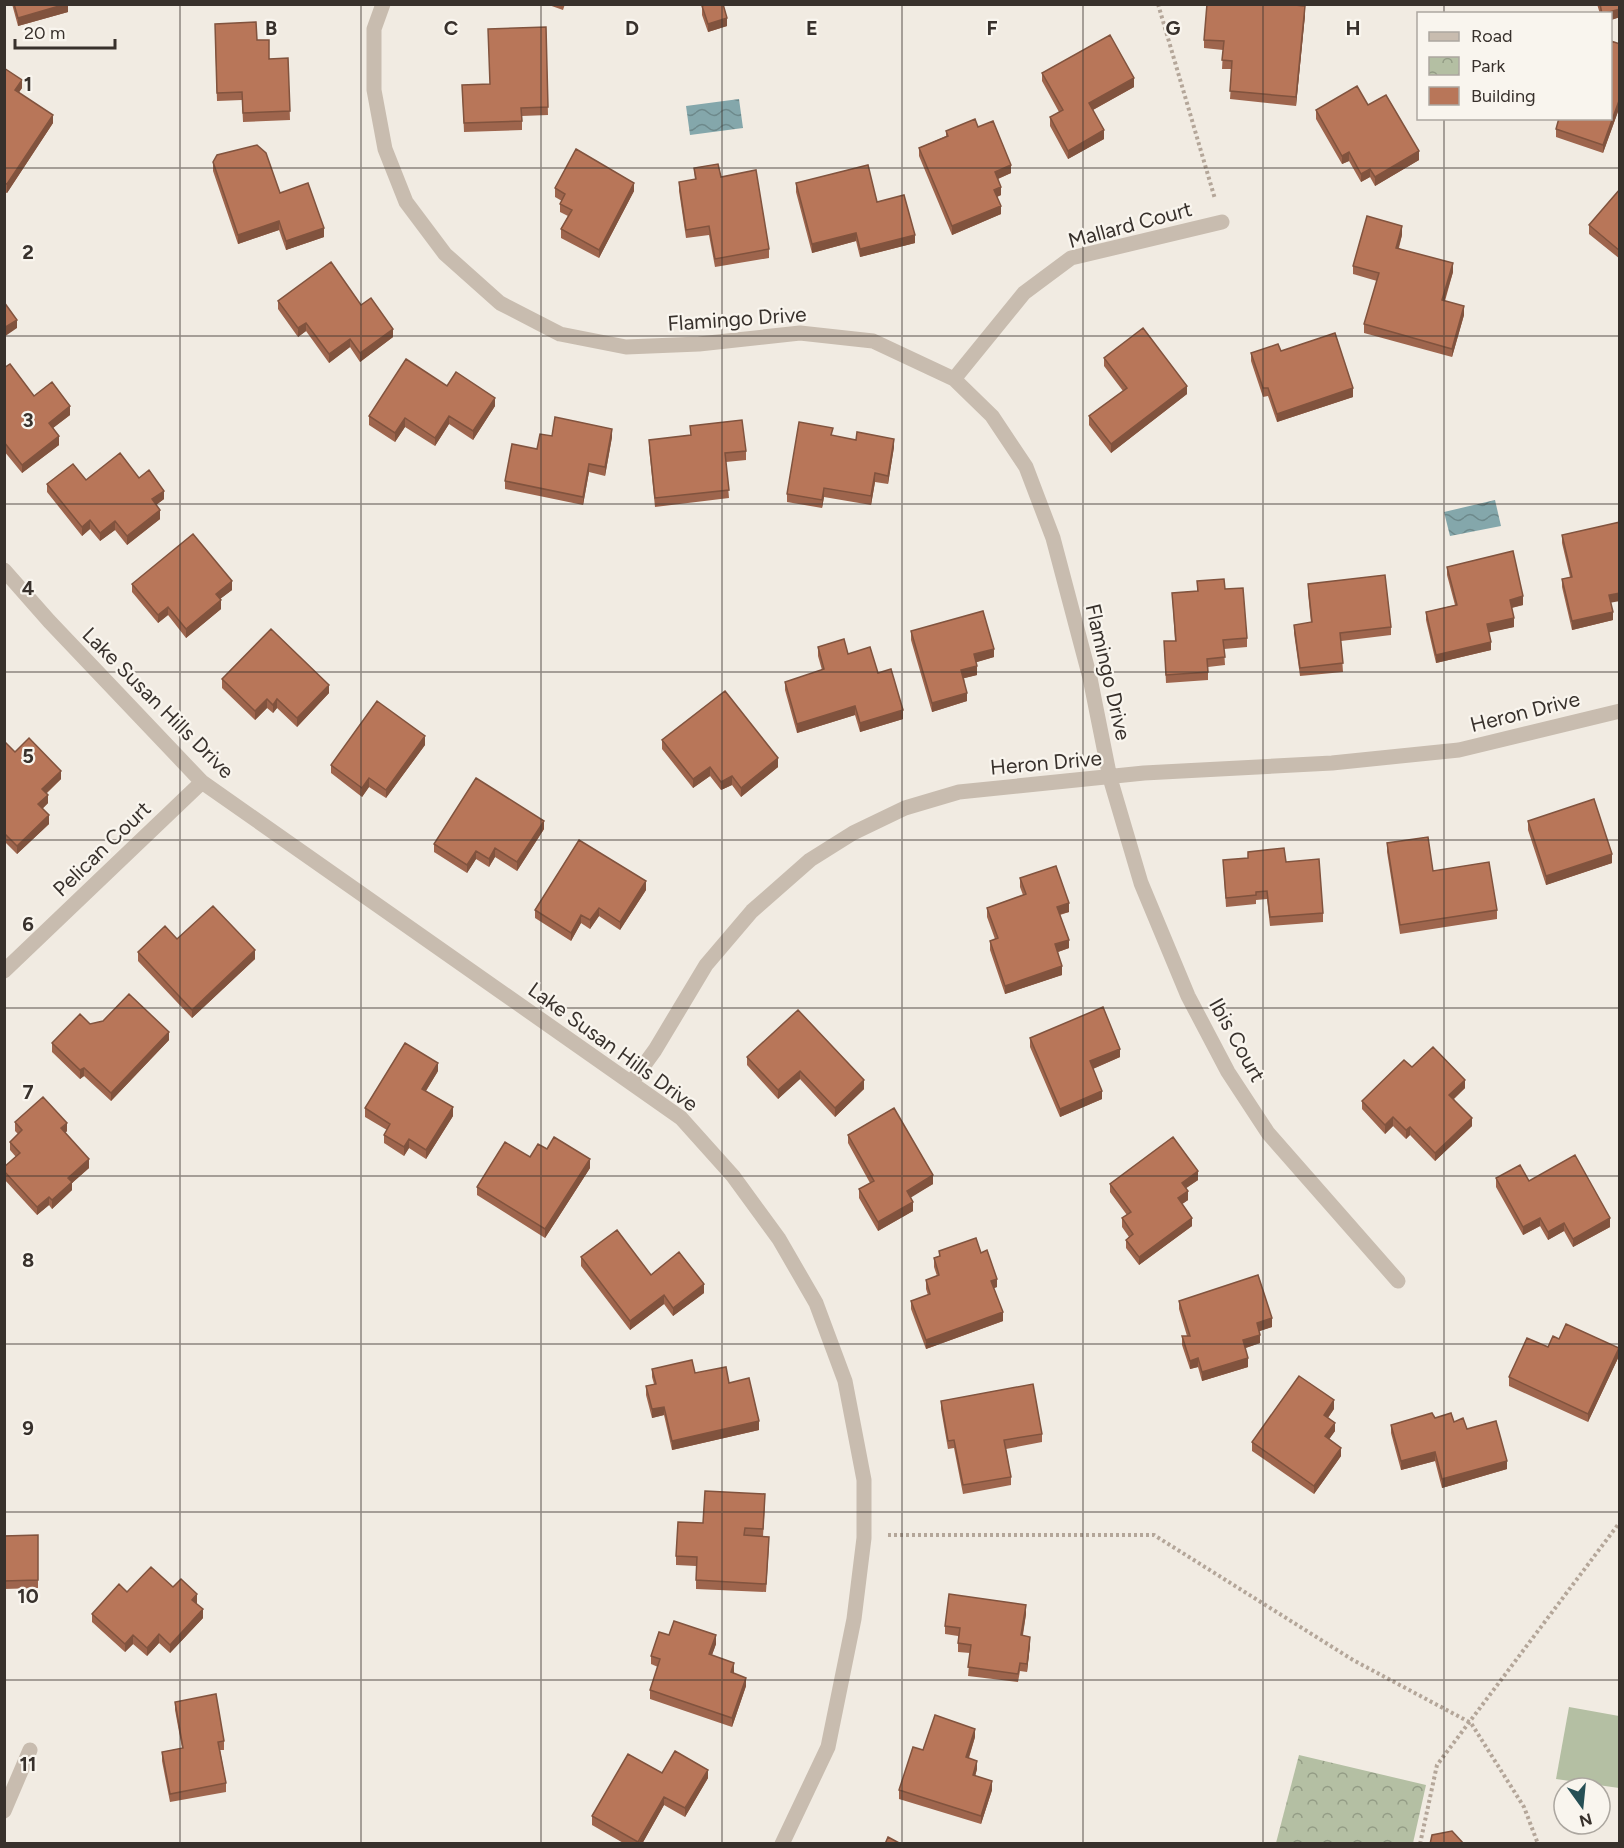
<svg xmlns="http://www.w3.org/2000/svg" width="1624" height="1848" font-family="Figtree,sans-serif">
<style>
.park{fill:url(#park-crowns)}
.pitch{fill:#b4bfa3}
.water{fill:url(#water-waves)}
.lines{fill:none;stroke-linecap:round;stroke-linejoin:round}
.path{stroke:#b4a699;stroke-width:4;stroke-dasharray:3 3;stroke-linecap:butt}
.minor{stroke:#c8bcaf;stroke-width:15}
.wall{fill:#9e654d}
.shaded-wall{fill:#81533e}
.building{fill:#b87659;stroke:#81533e;stroke-width:1.5}
.grid{fill:none;stroke:#38312c;stroke-width:1.5;stroke-opacity:0.55}
.labels{text-anchor:middle;stroke-width:4.5;stroke-linejoin:round;paint-order:stroke}
.street-label{font-size:21px;fill:#38312c;stroke:#f9f5ee}
.grid-label{font-size:20px;text-anchor:middle;font-weight:bold;fill:#38312c;stroke:#f9f5ee;stroke-width:4.5;stroke-linejoin:round;paint-order:stroke}
</style>
<defs>
<pattern id="park-crowns" width="20" height="18" patternUnits="userSpaceOnUse" patternTransform="scale(1.5)"><rect width="20" height="18" fill="#b4bfa3"/><path d="M2 6a3 3 0 1 1 6 0M12 15a3 3 0 1 1 6 0" fill="none" stroke="#939c85"/></pattern>
<pattern id="water-waves" width="16" height="10" patternUnits="userSpaceOnUse" patternTransform="scale(1.5)"><rect width="16" height="10" fill="#84a7ab"/><path d="M0 5q4-4 8 0t8 0" fill="none" stroke="#6d898b"/></pattern>
</defs>
<rect width="100%" height="100%" fill="#f1ebe2"/>
<path class="park" d="M 1299,1755 L 1426,1785 L 1413,1843 L 1276,1843 Z"/>
<path class="pitch" d="M 1569,1707 L 1619,1716 L 1619,1788 L 1556,1779 Z"/>
<path class="water" d="M 739,99 L 743,128 L 690,135 L 686,106 Z
M 1495,500 L 1501,526 L 1450,536 L 1444,512 Z"/>
<g class="lines">
<path class="path" d="M 1158,4 L 1215,199
M 888,1535 L 1154,1535 L 1353,1660 L 1471,1723 L 1524,1807 L 1538,1844
M 1420,1844 L 1437,1765 L 1620,1522"/>
<path class="minor" d="M 383,4 L 374,29 L 374,90 L 385,149 L 406,202 L 445,254 L 500,303 L 560,334 L 626,347 L 699,344 L 800,333 L 873,341 L 954,379 L 992,416 L 1026,467 L 1053,538 L 1090,678 L 1110,778 L 1141,883 L 1188,996 L 1228,1072 L 1268,1133 L 1398,1281
M 954,379 L 1024,293 L 1071,258 L 1222,222
M 4,570 L 49,621 L 202,782 L 681,1118 L 733,1176 L 779,1239 L 816,1303 L 845,1381 L 864,1480 L 864,1538 L 854,1619 L 828,1747 L 782,1844
M 4,971 L 202,782
M 631,1083 L 655,1050 L 706,965 L 752,911 L 810,860 L 853,833 L 905,808 L 959,792 L 1144,773 L 1332,763 L 1459,750 L 1620,711
M 4,1811 L 30,1750"/>
</g>
<path class="wall" d="M 12,4 L 68,4 L 68,12 L 18,26 Z
M 546,4 L 565,4 L 563,10 Z
M 1597,4 L 1620,4 L 1620,17 L 1611,20 L 1611,14 L 1600,14 Z
M 702,6 L 727,26 L 708,32 L 702,15 Z
M 1305,15 L 1296,106 L 1230,99 L 1232,69 L 1222,69 L 1223,50 L 1204,48 L 1204,40 Z
M 546,27 L 548,115 L 522,116 L 522,130 L 464,132 L 462,85 L 490,84 Z
M 215,33 L 257,40 L 269,59 L 288,58 L 290,120 L 243,122 L 242,100 L 217,101 Z
M 1620,44 L 1620,106 L 1603,153 L 1556,137 L 1556,129 Z
M 4,68 L 22,88 L 19,92 L 53,123 L 7,193 L 4,192 Z
M 1042,73 L 1134,87 L 1093,110 L 1104,139 L 1068,159 L 1050,126 L 1050,117 L 1059,112 L 1042,81 Z
M 1368,105 L 1419,160 L 1375,186 L 1370,177 L 1361,182 L 1349,161 L 1342,164 L 1316,119 L 1316,110 Z
M 978,127 L 1011,173 L 998,179 L 1001,195 L 997,197 L 1001,214 L 952,235 L 919,156 L 919,148 L 946,136 L 946,131 Z
M 213,162 L 324,237 L 286,250 L 279,230 L 238,244 L 213,171 Z
M 694,168 L 721,177 L 769,249 L 769,258 L 715,267 L 709,235 L 686,238 L 679,191 L 679,182 L 695,180 Z
M 796,183 L 877,202 L 915,243 L 860,257 L 856,241 L 812,253 L 796,192 Z
M 555,188 L 634,191 L 599,258 L 561,238 L 561,229 L 568,216 L 560,212 L 560,204 L 562,201 L 555,197 Z
M 1620,189 L 1620,259 L 1589,234 L 1589,225 Z
M 1402,235 L 1399,248 L 1453,272 L 1445,301 L 1464,315 L 1452,357 L 1364,333 L 1364,324 L 1377,281 L 1353,274 L 1353,266 Z
M 278,301 L 361,305 L 393,337 L 360,362 L 350,347 L 329,363 L 306,331 L 298,337 L 278,309 Z
M 1281,351 L 1353,397 L 1277,422 L 1268,396 L 1263,397 L 1251,361 L 1251,353 Z
M 1104,358 L 1187,394 L 1111,453 L 1089,425 L 1089,416 L 1123,391 L 1104,366 Z
M 4,368 L 34,396 L 70,415 L 53,428 L 59,445 L 22,473 L 4,451 Z
M 447,386 L 495,406 L 473,440 L 449,424 L 435,446 L 405,427 L 395,442 L 369,425 L 369,416 Z
M 690,426 L 746,451 L 746,460 L 726,462 L 729,498 L 655,507 L 649,448 L 649,440 L 691,435 Z
M 552,436 L 612,437 L 605,476 L 589,472 L 583,505 L 505,489 L 505,481 Z
M 833,436 L 894,447 L 888,484 L 875,482 L 871,505 L 824,497 L 822,508 L 787,502 L 787,494 Z
M 139,478 L 164,499 L 156,505 L 160,519 L 127,545 L 115,530 L 100,541 L 90,529 L 82,536 L 47,492 L 47,484 L 86,480 Z
M 1562,535 L 1613,620 L 1572,630 L 1562,587 L 1562,579 L 1570,577 L 1562,543 Z
M 1447,567 L 1523,605 L 1512,608 L 1514,627 L 1489,632 L 1491,650 L 1436,663 L 1426,620 L 1426,612 L 1455,605 L 1447,575 Z
M 1197,581 L 1225,589 L 1247,638 L 1247,647 L 1224,649 L 1225,665 L 1208,667 L 1208,680 L 1166,683 L 1164,641 L 1175,641 L 1172,593 L 1197,591 Z
M 132,584 L 232,590 L 220,599 L 221,609 L 186,638 L 168,615 L 158,623 L 132,592 Z
M 1308,584 L 1391,627 L 1391,635 L 1341,641 L 1343,672 L 1300,676 L 1294,633 L 1294,625 L 1311,623 L 1308,593 Z
M 911,631 L 994,657 L 976,662 L 977,675 L 964,678 L 967,701 L 932,712 L 911,640 Z
M 818,647 L 848,654 L 878,673 L 903,719 L 860,732 L 855,715 L 797,733 L 785,690 L 785,682 L 822,670 L 818,656 Z
M 222,679 L 329,693 L 297,727 L 277,708 L 273,713 L 267,708 L 255,720 L 222,688 Z
M 662,740 L 778,767 L 741,797 L 732,785 L 721,790 L 710,776 L 693,788 L 662,749 Z
M 4,741 L 15,752 L 61,779 L 47,793 L 48,803 L 42,809 L 49,824 L 17,854 L 4,841 Z
M 425,745 L 386,798 L 369,787 L 362,797 L 331,773 L 331,765 Z
M 1528,821 L 1612,863 L 1546,885 L 1528,830 Z
M 544,829 L 517,871 L 495,857 L 489,867 L 476,859 L 467,873 L 434,852 L 434,844 Z
M 1387,843 L 1497,910 L 1497,919 L 1400,934 L 1387,852 Z
M 1223,860 L 1286,862 L 1323,913 L 1323,922 L 1270,926 L 1267,899 L 1256,900 L 1256,904 L 1226,907 Z
M 1020,878 L 1069,912 L 1060,915 L 1069,948 L 1058,952 L 1062,975 L 1005,994 L 990,950 L 990,941 L 995,939 L 987,917 L 987,908 L 1023,895 L 1020,887 Z
M 646,890 L 620,930 L 599,916 L 590,929 L 581,923 L 571,941 L 535,918 L 535,910 Z
M 177,939 L 255,959 L 192,1018 L 138,961 L 138,952 Z
M 90,1024 L 169,1040 L 111,1101 L 84,1076 L 80,1079 L 52,1052 L 52,1043 Z
M 1030,1038 L 1120,1057 L 1093,1069 L 1102,1099 L 1060,1117 L 1030,1047 Z
M 747,1057 L 864,1089 L 835,1117 L 800,1079 L 778,1099 L 747,1065 Z
M 1412,1067 L 1465,1088 L 1454,1099 L 1472,1126 L 1435,1161 L 1410,1135 L 1406,1139 L 1393,1126 L 1385,1134 L 1362,1109 L 1362,1101 Z
M 438,1071 L 426,1091 L 453,1116 L 426,1159 L 409,1148 L 404,1156 L 384,1143 L 384,1135 L 387,1130 L 365,1117 L 365,1108 Z
M 15,1122 L 67,1131 L 65,1133 L 89,1168 L 72,1183 L 72,1190 L 52,1209 L 49,1205 L 37,1215 L 4,1179 L 4,1167 L 16,1157 L 10,1150 L 10,1142 L 18,1134 L 15,1131 Z
M 848,1135 L 933,1184 L 910,1197 L 913,1211 L 878,1231 L 859,1198 L 859,1189 L 870,1183 L 848,1143 Z
M 547,1149 L 590,1168 L 545,1238 L 477,1195 L 477,1187 L 530,1157 Z
M 1496,1178 L 1529,1181 L 1610,1227 L 1573,1247 L 1564,1231 L 1548,1240 L 1540,1226 L 1523,1235 L 1496,1187 Z
M 1198,1180 L 1186,1188 L 1188,1200 L 1182,1204 L 1192,1226 L 1139,1265 L 1126,1248 L 1126,1240 L 1129,1237 L 1122,1227 L 1122,1218 L 1127,1215 L 1110,1192 L 1110,1184 Z
M 939,1251 L 981,1253 L 997,1287 L 994,1288 L 1003,1321 L 926,1349 L 911,1309 L 911,1301 L 928,1295 L 926,1289 L 926,1280 L 937,1276 L 934,1267 L 934,1258 L 939,1256 Z
M 581,1257 L 651,1275 L 704,1293 L 673,1316 L 664,1304 L 630,1330 L 581,1266 Z
M 1179,1301 L 1272,1327 L 1259,1331 L 1260,1343 L 1245,1348 L 1248,1367 L 1202,1381 L 1198,1367 L 1190,1369 L 1182,1345 L 1182,1336 L 1187,1336 L 1179,1309 Z
M 1559,1339 L 1619,1356 L 1588,1422 L 1509,1386 L 1509,1377 Z
M 652,1369 L 695,1373 L 729,1383 L 759,1430 L 672,1450 L 664,1415 L 652,1418 L 646,1395 L 646,1386 L 654,1384 L 652,1377 Z
M 941,1401 L 1042,1434 L 1042,1442 L 1006,1449 L 1011,1477 L 1011,1485 L 963,1494 L 954,1448 L 948,1449 L 941,1409 Z
M 1334,1409 L 1328,1418 L 1335,1431 L 1329,1439 L 1341,1456 L 1314,1494 L 1252,1451 L 1252,1442 Z
M 1435,1418 L 1454,1422 L 1467,1429 L 1507,1469 L 1442,1488 L 1435,1461 L 1401,1470 L 1391,1433 L 1391,1425 Z
M 765,1503 L 763,1537 L 769,1545 L 766,1592 L 696,1589 L 696,1566 L 676,1565 L 676,1556 L 703,1523 Z
M 38,1535 L 38,1588 L 4,1589 L 4,1536 Z
M 173,1587 L 197,1603 L 196,1604 L 203,1618 L 170,1653 L 159,1643 L 147,1656 L 133,1644 L 125,1652 L 92,1622 L 92,1614 L 127,1592 Z
M 1026,1614 L 1023,1635 L 1030,1645 L 1027,1672 L 1020,1671 L 1018,1682 L 968,1676 L 970,1653 L 958,1652 L 958,1636 L 945,1634 L 945,1626 Z
M 669,1635 L 716,1644 L 712,1655 L 734,1672 L 734,1673 L 746,1686 L 732,1727 L 650,1699 L 650,1690 L 658,1667 L 651,1664 L 651,1656 Z
M 175,1702 L 224,1741 L 224,1750 L 220,1750 L 226,1783 L 226,1792 L 170,1802 L 162,1761 L 162,1752 L 182,1748 L 175,1710 Z
M 975,1737 L 969,1758 L 977,1769 L 975,1776 L 992,1790 L 981,1824 L 899,1799 L 899,1790 L 923,1750 Z
M 662,1773 L 708,1778 L 685,1817 L 664,1805 L 642,1844 L 625,1844 L 592,1825 L 592,1816 Z"/>
<path class="shaded-wall" d="M 66,4 L 68,4 L 68,12 L 18,26 L 18,18 Z
M 1305,6 L 1305,15 L 1296,106 L 1296,97 Z
M 1620,9 L 1620,17 L 1611,20 L 1611,14 L 1604,14 Z
M 727,18 L 727,26 L 708,32 L 708,24 Z
M 1134,78 L 1134,87 L 1089,112 L 1089,103 Z
M 22,80 L 22,88 L 15,98 L 15,90 Z
M 1620,98 L 1620,106 L 1603,153 L 1603,145 Z
M 53,115 L 53,123 L 7,193 L 7,184 Z
M 1104,130 L 1104,139 L 1068,159 L 1068,151 Z
M 1419,151 L 1419,160 L 1375,186 L 1375,177 Z
M 1349,152 L 1349,161 L 1342,164 L 1342,156 Z
M 1011,165 L 1011,173 L 995,180 L 995,172 Z
M 1370,169 L 1370,177 L 1361,182 L 1361,174 Z
M 634,183 L 634,191 L 599,258 L 599,250 Z
M 1001,187 L 1001,195 L 994,198 L 994,190 Z
M 1001,206 L 1001,214 L 952,235 L 952,226 Z
M 279,221 L 279,230 L 238,244 L 238,235 Z
M 1402,226 L 1402,235 L 1396,256 L 1396,248 Z
M 324,228 L 324,237 L 286,250 L 286,241 Z
M 856,233 L 856,241 L 812,253 L 812,244 Z
M 915,235 L 915,243 L 860,257 L 860,249 Z
M 1453,263 L 1453,272 L 1442,308 L 1442,300 Z
M 1464,306 L 1464,315 L 1452,357 L 1452,349 Z
M 17,320 L 17,328 L 4,337 L 4,328 Z
M 306,323 L 306,331 L 298,337 L 298,328 Z
M 393,329 L 393,337 L 360,362 L 360,353 Z
M 350,339 L 350,347 L 329,363 L 329,354 Z
M 1187,386 L 1187,394 L 1111,453 L 1111,444 Z
M 1353,388 L 1353,397 L 1277,422 L 1277,414 Z
M 495,398 L 495,406 L 473,440 L 473,431 Z
M 70,406 L 70,415 L 49,431 L 49,423 Z
M 449,416 L 449,424 L 435,446 L 435,438 Z
M 405,418 L 405,427 L 395,442 L 395,433 Z
M 612,429 L 612,437 L 605,476 L 605,467 Z
M 59,436 L 59,445 L 22,473 L 22,465 Z
M 894,439 L 894,447 L 888,484 L 888,476 Z
M 589,464 L 589,472 L 583,505 L 583,497 Z
M 875,473 L 875,482 L 871,505 L 871,496 Z
M 824,488 L 824,497 L 822,508 L 822,500 Z
M 164,491 L 164,499 L 152,508 L 152,499 Z
M 160,510 L 160,519 L 127,545 L 127,536 Z
M 90,520 L 90,529 L 82,536 L 82,527 Z
M 115,521 L 115,530 L 100,541 L 100,533 Z
M 232,581 L 232,590 L 216,602 L 216,594 Z
M 1620,593 L 1620,601 L 1609,603 L 1609,595 Z
M 1523,596 L 1523,605 L 1510,608 L 1510,600 Z
M 221,600 L 221,609 L 186,638 L 186,629 Z
M 168,607 L 168,615 L 158,623 L 158,615 Z
M 1613,612 L 1613,620 L 1572,630 L 1572,621 Z
M 1514,618 L 1514,627 L 1487,633 L 1487,624 Z
M 1491,642 L 1491,650 L 1436,663 L 1436,655 Z
M 994,649 L 994,657 L 974,663 L 974,654 Z
M 977,666 L 977,675 L 961,679 L 961,670 Z
M 329,685 L 329,693 L 297,727 L 297,718 Z
M 967,693 L 967,701 L 932,712 L 932,703 Z
M 267,699 L 267,708 L 255,720 L 255,711 Z
M 277,699 L 277,708 L 273,713 L 273,705 Z
M 855,706 L 855,715 L 797,733 L 797,724 Z
M 903,710 L 903,719 L 860,732 L 860,723 Z
M 425,736 L 425,745 L 386,798 L 386,790 Z
M 778,758 L 778,767 L 741,797 L 741,788 Z
M 710,767 L 710,776 L 693,788 L 693,779 Z
M 61,771 L 61,779 L 42,797 L 42,789 Z
M 732,776 L 732,785 L 721,790 L 721,782 Z
M 369,778 L 369,787 L 362,797 L 362,788 Z
M 48,795 L 48,803 L 38,813 L 38,804 Z
M 49,815 L 49,824 L 17,854 L 17,846 Z
M 544,821 L 544,829 L 517,871 L 517,862 Z
M 495,848 L 495,857 L 489,867 L 489,859 Z
M 476,851 L 476,859 L 467,873 L 467,865 Z
M 1612,854 L 1612,863 L 1546,885 L 1546,876 Z
M 646,881 L 646,890 L 620,930 L 620,922 Z
M 1069,903 L 1069,912 L 1057,915 L 1057,907 Z
M 599,908 L 599,916 L 590,929 L 590,920 Z
M 581,915 L 581,923 L 571,941 L 571,933 Z
M 1069,940 L 1069,948 L 1055,953 L 1055,944 Z
M 255,950 L 255,959 L 192,1018 L 192,1010 Z
M 1062,966 L 1062,975 L 1005,994 L 1005,986 Z
M 169,1032 L 169,1040 L 111,1101 L 111,1093 Z
M 1120,1049 L 1120,1057 L 1090,1070 L 1090,1061 Z
M 438,1063 L 438,1071 L 422,1097 L 422,1089 Z
M 84,1068 L 84,1076 L 80,1079 L 80,1070 Z
M 800,1071 L 800,1079 L 778,1099 L 778,1090 Z
M 864,1080 L 864,1089 L 835,1117 L 835,1108 Z
M 1465,1080 L 1465,1088 L 1449,1103 L 1449,1095 Z
M 1102,1091 L 1102,1099 L 1060,1117 L 1060,1109 Z
M 453,1107 L 453,1116 L 426,1159 L 426,1150 Z
M 1393,1117 L 1393,1126 L 1385,1134 L 1385,1125 Z
M 1472,1118 L 1472,1126 L 1435,1161 L 1435,1153 Z
M 67,1123 L 67,1131 L 61,1137 L 61,1128 Z
M 1410,1127 L 1410,1135 L 1406,1139 L 1406,1130 Z
M 409,1139 L 409,1148 L 404,1156 L 404,1147 Z
M 89,1159 L 89,1168 L 72,1183 L 72,1190 L 52,1209 L 52,1200 L 68,1178 Z
M 590,1159 L 590,1168 L 545,1238 L 545,1229 Z
M 1198,1171 L 1198,1180 L 1182,1191 L 1182,1183 Z
M 933,1175 L 933,1184 L 907,1200 L 907,1191 Z
M 1188,1191 L 1188,1200 L 1178,1207 L 1178,1198 Z
M 49,1197 L 49,1205 L 37,1215 L 37,1207 Z
M 913,1202 L 913,1211 L 878,1231 L 878,1222 Z
M 1192,1218 L 1192,1226 L 1139,1265 L 1139,1257 Z
M 1540,1218 L 1540,1226 L 1523,1235 L 1523,1227 Z
M 1610,1218 L 1610,1227 L 1573,1247 L 1573,1239 Z
M 1564,1223 L 1564,1231 L 1548,1240 L 1548,1232 Z
M 997,1279 L 997,1287 L 991,1289 L 991,1281 Z
M 704,1284 L 704,1293 L 673,1316 L 673,1308 Z
M 664,1295 L 664,1304 L 630,1330 L 630,1321 Z
M 1003,1312 L 1003,1321 L 926,1349 L 926,1340 Z
M 1272,1318 L 1272,1327 L 1257,1332 L 1257,1323 Z
M 1260,1335 L 1260,1343 L 1243,1349 L 1243,1340 Z
M 1619,1348 L 1619,1356 L 1588,1422 L 1588,1414 Z
M 1198,1358 L 1198,1367 L 1190,1369 L 1190,1361 Z
M 1248,1358 L 1248,1367 L 1202,1381 L 1202,1372 Z
M 1334,1400 L 1334,1409 L 1324,1423 L 1324,1415 Z
M 664,1407 L 664,1415 L 652,1418 L 652,1409 Z
M 759,1421 L 759,1430 L 672,1450 L 672,1441 Z
M 1335,1423 L 1335,1431 L 1325,1445 L 1325,1436 Z
M 1341,1448 L 1341,1456 L 1314,1494 L 1314,1486 Z
M 1435,1452 L 1435,1461 L 1401,1470 L 1401,1461 Z
M 1507,1461 L 1507,1469 L 1442,1488 L 1442,1479 Z
M 197,1594 L 197,1603 L 192,1609 L 192,1600 Z
M 1026,1605 L 1026,1614 L 1021,1644 L 1021,1635 Z
M 203,1609 L 203,1618 L 170,1653 L 170,1645 Z
M 159,1634 L 159,1643 L 147,1656 L 147,1648 Z
M 133,1635 L 133,1644 L 125,1652 L 125,1644 Z
M 716,1635 L 716,1644 L 709,1663 L 709,1654 Z
M 1030,1637 L 1030,1645 L 1027,1672 L 1027,1664 Z
M 734,1663 L 734,1672 L 731,1681 L 731,1672 Z
M 746,1678 L 746,1686 L 732,1727 L 732,1718 Z
M 975,1729 L 975,1737 L 966,1766 L 966,1757 Z
M 977,1761 L 977,1769 L 973,1784 L 973,1775 Z
M 708,1770 L 708,1778 L 685,1817 L 685,1808 Z
M 992,1781 L 992,1790 L 981,1824 L 981,1816 Z
M 664,1797 L 664,1805 L 642,1844 L 638,1844 Z"/>
<path class="building" d="M 14,4 L 66,4 L 18,18 Z
M 708,4 L 723,4 L 727,18 L 708,24 L 702,6 Z
M 1207,4 L 1284,4 L 1305,6 L 1296,97 L 1230,91 L 1232,61 L 1222,60 L 1224,41 L 1204,40 Z
M 1600,4 L 1620,4 L 1620,9 L 1602,14 Z
M 256,22 L 257,40 L 269,40 L 269,59 L 288,58 L 290,111 L 243,113 L 242,92 L 217,93 L 215,24 Z
M 546,27 L 548,107 L 521,108 L 522,121 L 464,123 L 462,85 L 490,84 L 488,29 Z
M 1110,35 L 1134,78 L 1089,103 L 1104,130 L 1068,151 L 1050,117 L 1063,110 L 1042,73 Z
M 1611,41 L 1620,44 L 1620,98 L 1603,145 L 1556,129 L 1559,118 L 1611,118 Z
M 4,68 L 22,80 L 15,90 L 53,115 L 7,184 L 4,183 Z
M 1357,86 L 1368,105 L 1386,95 L 1419,151 L 1375,177 L 1370,169 L 1361,174 L 1349,152 L 1342,156 L 1316,110 Z
M 975,119 L 978,127 L 993,121 L 1011,165 L 995,172 L 1001,187 L 994,190 L 1001,206 L 952,226 L 919,148 L 948,136 L 946,131 Z
M 257,145 L 266,153 L 280,193 L 308,183 L 324,228 L 286,241 L 279,221 L 238,235 L 213,162 L 217,155 Z
M 576,149 L 634,183 L 599,250 L 561,229 L 572,210 L 560,204 L 565,194 L 555,188 Z
M 718,164 L 721,177 L 756,170 L 769,249 L 715,259 L 709,226 L 686,230 L 679,182 L 696,179 L 694,168 Z
M 868,165 L 877,202 L 904,195 L 915,235 L 860,249 L 856,233 L 812,244 L 796,183 Z
M 1620,189 L 1620,251 L 1589,225 Z
M 1367,216 L 1402,226 L 1396,248 L 1453,263 L 1442,300 L 1464,306 L 1452,349 L 1364,324 L 1379,273 L 1353,266 Z
M 331,262 L 361,305 L 371,298 L 393,329 L 360,353 L 350,339 L 329,354 L 306,323 L 298,328 L 278,301 Z
M 4,302 L 17,320 L 4,328 Z
M 1143,328 L 1187,386 L 1111,444 L 1089,416 L 1127,388 L 1104,358 Z
M 1335,333 L 1353,388 L 1277,414 L 1268,388 L 1263,388 L 1251,353 L 1278,344 L 1281,351 Z
M 406,359 L 447,386 L 456,372 L 495,398 L 473,431 L 449,416 L 435,438 L 405,418 L 395,433 L 369,416 Z
M 10,364 L 34,396 L 52,382 L 70,406 L 49,423 L 59,436 L 22,465 L 4,442 L 4,368 Z
M 555,417 L 612,429 L 605,467 L 589,464 L 583,497 L 505,481 L 512,444 L 537,449 L 540,434 L 552,436 Z
M 742,420 L 746,451 L 725,453 L 729,490 L 655,498 L 649,440 L 691,435 L 690,426 Z
M 799,422 L 833,428 L 831,435 L 856,440 L 857,432 L 894,439 L 888,476 L 875,473 L 871,496 L 824,488 L 822,500 L 787,494 Z
M 120,453 L 139,478 L 149,470 L 164,491 L 152,499 L 160,510 L 127,536 L 115,521 L 100,533 L 90,520 L 82,527 L 47,484 L 73,464 L 86,480 Z
M 1620,522 L 1620,593 L 1609,595 L 1613,612 L 1572,621 L 1562,579 L 1572,577 L 1562,535 Z
M 193,534 L 232,581 L 216,594 L 221,600 L 186,629 L 168,607 L 158,615 L 132,584 Z
M 1513,551 L 1523,596 L 1510,600 L 1514,618 L 1487,624 L 1491,642 L 1436,655 L 1426,612 L 1457,605 L 1447,567 Z
M 1385,575 L 1391,627 L 1340,633 L 1343,663 L 1300,668 L 1294,625 L 1312,622 L 1308,584 Z
M 1224,579 L 1225,589 L 1243,588 L 1247,638 L 1223,640 L 1225,657 L 1207,659 L 1208,672 L 1166,675 L 1164,641 L 1176,641 L 1172,593 L 1198,591 L 1197,581 Z
M 983,611 L 994,649 L 974,654 L 977,666 L 961,670 L 967,693 L 932,703 L 911,631 Z
M 271,629 L 329,685 L 297,718 L 277,699 L 273,705 L 267,699 L 255,711 L 222,679 Z
M 844,639 L 848,654 L 870,647 L 878,673 L 891,669 L 903,710 L 860,723 L 855,706 L 797,724 L 785,682 L 824,669 L 818,647 Z
M 725,691 L 778,758 L 741,788 L 732,776 L 721,782 L 710,767 L 693,779 L 662,740 Z
M 377,701 L 425,736 L 386,790 L 369,778 L 362,788 L 331,765 Z
M 29,738 L 61,771 L 42,789 L 48,795 L 38,804 L 49,815 L 17,846 L 4,833 L 4,741 L 15,752 Z
M 476,778 L 544,821 L 517,862 L 495,848 L 489,859 L 476,851 L 467,865 L 434,844 Z
M 1594,799 L 1612,854 L 1546,876 L 1528,821 Z
M 1428,837 L 1433,871 L 1489,862 L 1497,910 L 1400,925 L 1387,843 Z
M 579,840 L 646,881 L 620,922 L 599,908 L 590,920 L 581,915 L 571,933 L 535,910 Z
M 1284,848 L 1286,862 L 1319,859 L 1323,913 L 1270,917 L 1267,891 L 1256,892 L 1256,895 L 1226,898 L 1223,860 L 1248,858 L 1248,852 Z
M 1056,866 L 1069,903 L 1057,907 L 1069,940 L 1055,944 L 1062,966 L 1005,986 L 990,941 L 998,938 L 987,908 L 1026,894 L 1020,878 Z
M 213,906 L 255,950 L 192,1010 L 138,952 L 165,926 L 177,939 Z
M 129,994 L 169,1032 L 111,1093 L 84,1068 L 80,1070 L 52,1043 L 80,1014 L 90,1024 L 103,1021 Z
M 1103,1007 L 1120,1049 L 1090,1061 L 1102,1091 L 1060,1109 L 1030,1038 Z
M 798,1010 L 864,1080 L 835,1108 L 800,1071 L 778,1090 L 747,1057 Z
M 405,1043 L 438,1063 L 422,1089 L 453,1107 L 426,1150 L 409,1139 L 404,1147 L 384,1135 L 390,1124 L 365,1108 Z
M 1433,1047 L 1465,1080 L 1449,1095 L 1472,1118 L 1435,1153 L 1410,1127 L 1406,1130 L 1393,1117 L 1385,1125 L 1362,1101 L 1404,1060 L 1412,1067 Z
M 43,1097 L 67,1123 L 61,1128 L 89,1159 L 68,1178 L 72,1182 L 52,1200 L 49,1197 L 37,1207 L 4,1171 L 4,1167 L 20,1153 L 10,1142 L 22,1130 L 15,1122 Z
M 894,1108 L 933,1175 L 907,1191 L 913,1202 L 878,1222 L 859,1189 L 874,1181 L 848,1135 Z
M 554,1137 L 590,1159 L 545,1229 L 477,1187 L 505,1142 L 530,1157 L 538,1144 L 547,1149 Z
M 1173,1137 L 1198,1171 L 1182,1183 L 1188,1191 L 1178,1198 L 1192,1218 L 1139,1257 L 1126,1240 L 1133,1234 L 1122,1218 L 1131,1212 L 1110,1184 Z
M 1575,1155 L 1610,1218 L 1573,1239 L 1564,1223 L 1548,1232 L 1540,1218 L 1523,1227 L 1496,1178 L 1520,1165 L 1529,1181 Z
M 617,1230 L 651,1275 L 679,1252 L 704,1284 L 673,1308 L 664,1295 L 630,1321 L 581,1257 Z
M 976,1238 L 981,1253 L 987,1250 L 997,1279 L 991,1281 L 1003,1312 L 926,1340 L 911,1301 L 930,1294 L 926,1280 L 939,1275 L 934,1258 L 940,1256 L 939,1251 Z
M 1258,1275 L 1272,1318 L 1257,1323 L 1260,1335 L 1243,1340 L 1248,1358 L 1202,1372 L 1198,1358 L 1190,1361 L 1182,1336 L 1190,1336 L 1179,1301 Z
M 1566,1324 L 1619,1348 L 1588,1414 L 1509,1377 L 1527,1338 L 1548,1347 L 1553,1336 L 1559,1339 Z
M 692,1360 L 695,1373 L 726,1367 L 729,1383 L 749,1378 L 759,1421 L 672,1441 L 664,1407 L 652,1409 L 646,1386 L 656,1384 L 652,1369 Z
M 1299,1376 L 1334,1400 L 1324,1415 L 1335,1423 L 1325,1436 L 1341,1448 L 1314,1486 L 1252,1442 Z
M 1033,1384 L 1042,1434 L 1004,1440 L 1011,1477 L 963,1485 L 954,1440 L 948,1441 L 941,1401 Z
M 1432,1413 L 1435,1418 L 1451,1413 L 1454,1422 L 1463,1418 L 1467,1429 L 1496,1421 L 1507,1461 L 1442,1479 L 1435,1452 L 1401,1461 L 1391,1425 Z
M 705,1491 L 765,1494 L 763,1529 L 745,1528 L 744,1535 L 769,1537 L 766,1584 L 696,1580 L 697,1557 L 676,1556 L 678,1522 L 703,1523 Z
M 38,1535 L 38,1580 L 4,1581 L 4,1536 Z
M 151,1567 L 173,1587 L 181,1579 L 197,1594 L 192,1600 L 203,1609 L 170,1645 L 159,1634 L 147,1648 L 133,1635 L 125,1644 L 92,1614 L 119,1584 L 127,1592 Z
M 949,1594 L 1026,1605 L 1021,1635 L 1030,1637 L 1027,1664 L 1020,1663 L 1018,1674 L 968,1667 L 971,1645 L 958,1643 L 960,1628 L 945,1626 Z
M 674,1621 L 716,1635 L 709,1654 L 734,1663 L 731,1672 L 746,1678 L 732,1718 L 650,1690 L 660,1659 L 651,1656 L 659,1632 L 669,1635 Z
M 216,1694 L 224,1741 L 218,1742 L 226,1783 L 170,1794 L 162,1752 L 183,1748 L 175,1702 Z
M 935,1715 L 975,1729 L 966,1757 L 977,1761 L 973,1775 L 992,1781 L 981,1816 L 899,1790 L 913,1747 L 923,1750 Z
M 675,1751 L 708,1770 L 685,1808 L 664,1797 L 638,1842 L 592,1816 L 628,1754 L 662,1773 Z
M 1452,1831 L 1464,1844 L 1430,1844 L 1432,1835 Z
M 888,1837 L 901,1844 L 885,1844 Z"/>
<path class="grid" d="M 180,4 L 180,1844M 361,4 L 361,1844M 541,4 L 541,1844M 722,4 L 722,1844M 902,4 L 902,1844M 1083,4 L 1083,1844M 1263,4 L 1263,1844M 1444,4 L 1444,14M 1444,118 L 1444,1844M 4,168 L 1620,168M 4,336 L 1620,336M 4,504 L 1620,504M 4,672 L 1620,672M 4,840 L 1620,840M 4,1008 L 1620,1008M 4,1176 L 1620,1176M 4,1344 L 1620,1344M 4,1512 L 1620,1512M 4,1680 L 1620,1680"/>
<g class="labels">
<g class="street-label">
<text transform="translate(1130 225) rotate(-15)" y="7">Mallard Court</text>
<text transform="translate(737 319) rotate(-4)" y="7">Flamingo Drive</text>
<text transform="translate(1108 672) rotate(77)" y="7">Flamingo Drive</text>
<text transform="translate(158 703) rotate(45)" y="7">Lake Susan Hills Drive</text>
<text transform="translate(1525 712) rotate(-14)" y="7">Heron Drive</text>
<text transform="translate(1046 763) rotate(-5)" y="7">Heron Drive</text>
<text transform="translate(102 849) rotate(-44)" y="7">Pelican Court</text>
<text transform="translate(1237 1040) rotate(61)" y="7">Ibis Court</text>
<text transform="translate(613 1047) rotate(36)" y="7">Lake Susan Hills Drive</text>
</g>
</g>
<g class="grid-label">
<text x="271" y="35">B</text>
<text x="451" y="35">C</text>
<text x="632" y="35">D</text>
<text x="812" y="35">E</text>
<text x="992" y="35">F</text>
<text x="1173" y="35">G</text>
<text x="1353" y="35">H</text>
<text x="28" y="91">1</text>
<text x="28" y="259">2</text>
<text x="28" y="427">3</text>
<text x="28" y="595">4</text>
<text x="28" y="763">5</text>
<text x="28" y="931">6</text>
<text x="28" y="1099">7</text>
<text x="28" y="1267">8</text>
<text x="28" y="1435">9</text>
<text x="28" y="1603">10</text>
<text x="28" y="1771">11</text>
</g>
<rect width="1624" height="1848" fill="none" stroke="#38312c" stroke-width="12"/>
<rect x="1417" y="12" width="195" height="108" fill="#f9f5ee" stroke="#aca7a0" stroke-width="1.5"/>
<rect x="1429" y="32" width="30" height="9" fill="#c8bcaf" stroke="#aca7a0" stroke-width="1.5"/>
<text x="1471" y="42" font-size="18" fill="#38312c">Road</text>
<rect x="1429" y="57" width="30" height="18" fill="url(#park-crowns)" stroke="#aca7a0" stroke-width="1.5"/>
<text x="1471" y="72" font-size="18" fill="#38312c">Park</text>
<rect x="1429" y="87" width="30" height="18" fill="#b87659" stroke="#aca7a0" stroke-width="1.5"/>
<text x="1471" y="102" font-size="18" fill="#38312c">Building</text>
<g transform="translate(1582 1806) rotate(165)"><circle r="28" fill="#f9f5ee" stroke="#aca7a0" stroke-width="1.5"/>
<path d="M0-4.5L10 22L0 15L-10 22Z" fill="#264f55"/>
<text y="-9" font-size="16" font-weight="bold" text-anchor="middle" fill="#38312c">N</text>
</g>
<path d="M15 39v9h100v-9" fill="none" stroke="#38312c" stroke-width="3"/>
<text x="24" y="39" font-size="18" fill="#38312c" stroke="#f9f5ee" stroke-width="4.5" paint-order="stroke">20 m</text>
</svg>
